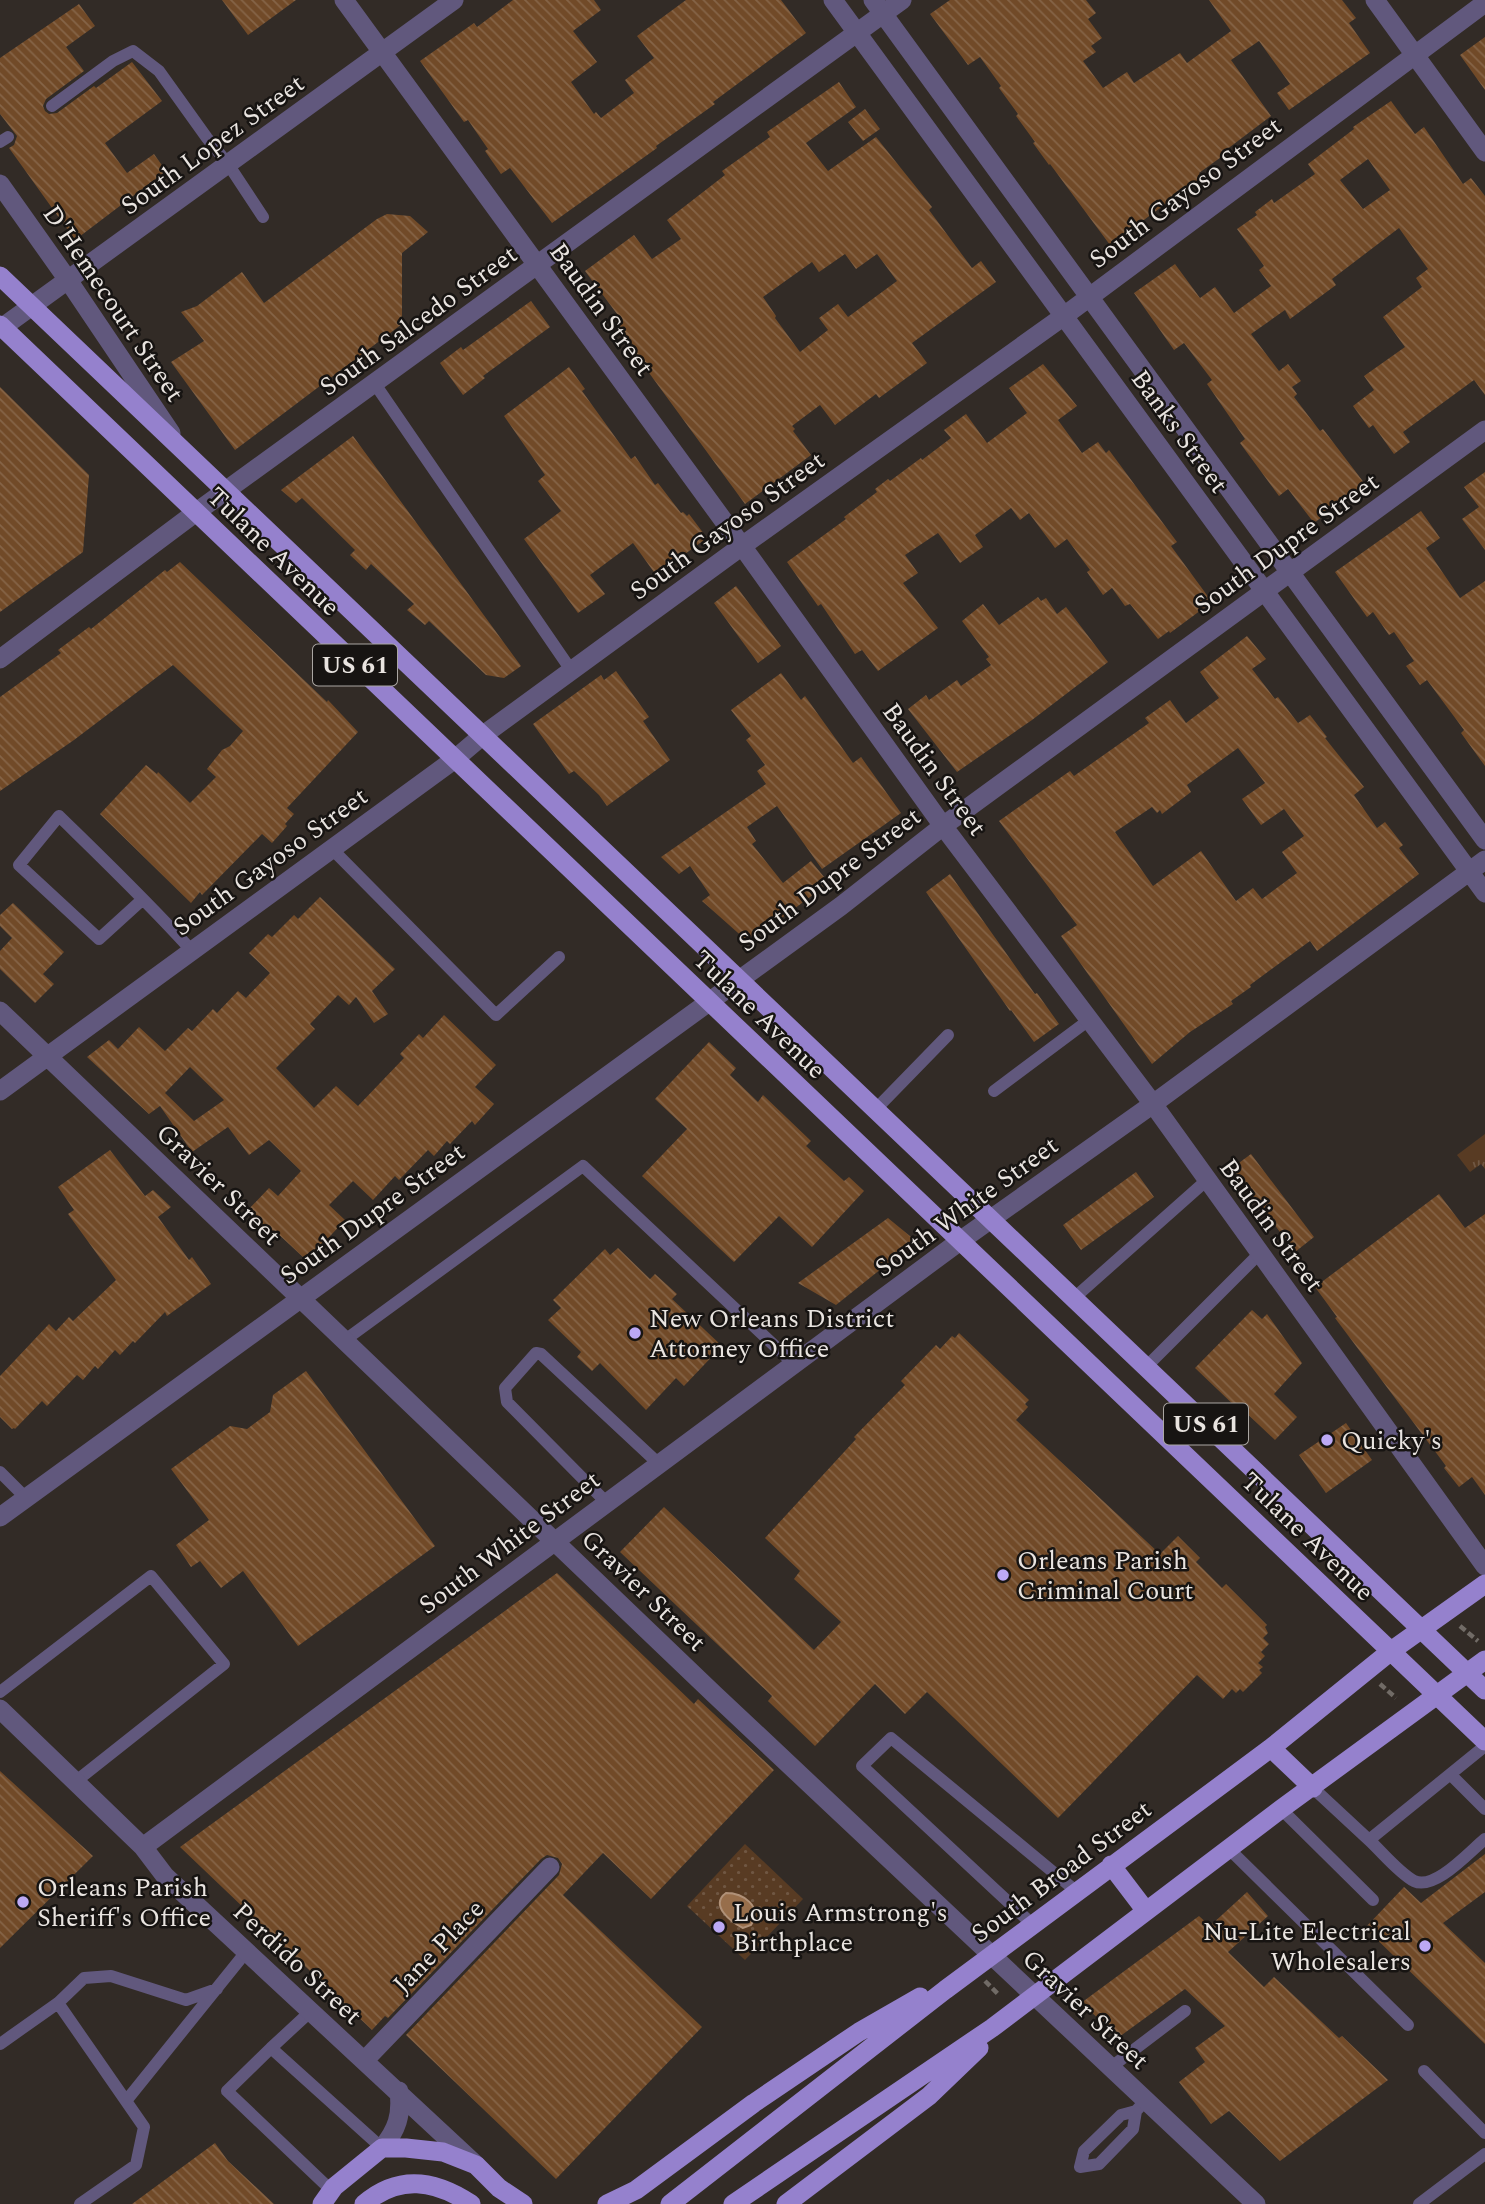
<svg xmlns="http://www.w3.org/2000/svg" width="1485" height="2204" font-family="Spectral,serif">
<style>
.grass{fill:url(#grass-dots)}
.park{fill:url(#park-tufts)}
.water{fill:#976e4b;stroke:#b09178;stroke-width:2}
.building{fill:url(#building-back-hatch);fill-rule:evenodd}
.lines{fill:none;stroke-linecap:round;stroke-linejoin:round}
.path{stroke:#716b66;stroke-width:4.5;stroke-dasharray:7 3.5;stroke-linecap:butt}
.service{stroke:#61587d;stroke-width:12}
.minor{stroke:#61587d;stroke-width:19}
.primary{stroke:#9581cd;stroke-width:19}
.poi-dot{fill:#bca9f5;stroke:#171412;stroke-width:2.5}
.labels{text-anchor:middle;stroke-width:5;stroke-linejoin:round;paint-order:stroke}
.shield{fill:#171412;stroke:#aaa6a2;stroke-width:2}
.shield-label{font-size:24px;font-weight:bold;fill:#e9e4e0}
.street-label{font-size:26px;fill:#e9e4e0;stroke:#171412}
.poi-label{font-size:26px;fill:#e9e4e0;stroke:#171412;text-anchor:start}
</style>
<defs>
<pattern id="grass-dots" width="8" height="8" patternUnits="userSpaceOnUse" patternTransform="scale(1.75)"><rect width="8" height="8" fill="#583b23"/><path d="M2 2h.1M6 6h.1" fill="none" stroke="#705743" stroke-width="1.8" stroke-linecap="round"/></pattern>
<pattern id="park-tufts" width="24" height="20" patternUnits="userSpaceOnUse" patternTransform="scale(1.75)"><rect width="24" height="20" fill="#583b23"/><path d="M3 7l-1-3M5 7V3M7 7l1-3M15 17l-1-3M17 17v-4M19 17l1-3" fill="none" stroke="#705743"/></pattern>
<pattern id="building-back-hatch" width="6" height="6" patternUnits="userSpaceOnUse" patternTransform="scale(1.75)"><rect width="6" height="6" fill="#714a28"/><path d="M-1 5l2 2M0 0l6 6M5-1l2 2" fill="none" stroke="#856447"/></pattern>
</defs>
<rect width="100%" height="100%" fill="#322b26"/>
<path class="grass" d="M 745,1844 L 803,1899 L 745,1960 L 687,1906 Z"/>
<path class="park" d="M 1485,1134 L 1485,1169 L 1481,1164 L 1470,1172 L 1457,1155 Z"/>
<path class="water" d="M 726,1893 C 743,1893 763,1906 751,1925 L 743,1928 C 731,1922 709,1905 726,1893 Z"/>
<path class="building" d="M 222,0 L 296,0 L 248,35 Z
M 513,0 L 594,0 L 601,10 L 573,31 L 597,62 L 571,82 L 594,114 L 596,112 L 601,118 L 634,93 L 625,80 L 654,58 L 637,36 L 686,0 L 781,0 L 806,33 L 713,102 L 715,104 L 656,146 L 657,148 L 552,223 L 510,168 L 501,174 L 485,151 L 488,149 L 468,120 L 464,122 L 420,61 L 474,23 L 477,27 Z
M 950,0 L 1086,0 L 1096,13 L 1088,19 L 1102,38 L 1091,46 L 1096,52 L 1083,61 L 1103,88 L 1127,72 L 1134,83 L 1180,53 L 1187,63 L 1231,31 L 1209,0 L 1342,0 L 1356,18 L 1349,23 L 1370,53 L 1289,110 L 1277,93 L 1290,84 L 1259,41 L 1231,60 L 1271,116 L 1222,153 L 1224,155 L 1199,173 L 1202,177 L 1110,245 L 1050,164 L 1049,165 L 1033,143 L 1035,142 L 1016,116 L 1018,114 L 999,88 L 1001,86 L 980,57 L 968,65 L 930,14 Z
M 79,4 L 95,26 L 66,47 L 84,71 L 46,99 L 43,106 L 45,111 L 49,114 L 57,113 L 94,86 L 96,88 L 132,62 L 162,101 L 105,143 L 127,173 L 154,154 L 166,171 L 75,240 L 9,148 L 14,145 L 17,136 L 0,114 L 0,58 Z
M 1485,37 L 1485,90 L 1460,55 Z
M 839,82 L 856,107 L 806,143 L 828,171 L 876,137 L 932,207 L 929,210 L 972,268 L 981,261 L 996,282 L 912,343 L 927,363 L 879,398 L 876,394 L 835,425 L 820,405 L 792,426 L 795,429 L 793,431 L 811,455 L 745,504 L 633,351 L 636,349 L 616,321 L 620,318 L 585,271 L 634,235 L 652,259 L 681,239 L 667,220 L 725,175 L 722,171 L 770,137 L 767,132 ZM 845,254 L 856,269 L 877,254 L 897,281 L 848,317 L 838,304 L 819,318 L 828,330 L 800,352 L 775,318 L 776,316 L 763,297 L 812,262 L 819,272 Z
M 1391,101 L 1415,134 L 1424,127 L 1463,184 L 1471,178 L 1485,196 L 1485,395 L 1474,380 L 1403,432 L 1410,442 L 1394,454 L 1373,425 L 1369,428 L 1353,406 L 1374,390 L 1364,376 L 1405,347 L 1383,317 L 1422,287 L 1416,278 L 1428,269 L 1399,228 L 1332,279 L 1336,285 L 1290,319 L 1285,310 L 1251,334 L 1279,371 L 1288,364 L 1301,381 L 1292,387 L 1297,394 L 1294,397 L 1320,431 L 1323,429 L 1365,484 L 1314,523 L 1288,489 L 1279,496 L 1240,443 L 1245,439 L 1207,384 L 1212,380 L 1184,343 L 1174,350 L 1134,293 L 1175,264 L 1200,298 L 1215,287 L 1234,313 L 1271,286 L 1259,270 L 1264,266 L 1237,229 L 1257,215 L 1255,212 L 1272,199 L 1274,203 L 1315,174 L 1308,164 L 1354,129 L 1353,127 ZM 1368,159 L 1390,190 L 1363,209 L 1340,180 Z
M 865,109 L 880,129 L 863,141 L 848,122 Z
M 387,214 L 410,216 L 428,232 L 402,253 L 402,324 L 235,450 L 171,362 L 204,341 L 181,312 L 197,306 L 242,272 L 264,303 L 377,219 Z
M 531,301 L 550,327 L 483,376 L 485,378 L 463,395 L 440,363 L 461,347 L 463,350 Z
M 1043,364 L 1077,406 L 1058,420 L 1082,453 L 1098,442 L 1106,453 L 1109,450 L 1177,542 L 1171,546 L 1212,602 L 1170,633 L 1169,631 L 1158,639 L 1130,604 L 1125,606 L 1112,588 L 1103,595 L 1087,572 L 1090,570 L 1067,539 L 1055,548 L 1029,513 L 1020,520 L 1011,508 L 975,535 L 983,547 L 960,563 L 938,533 L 905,555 L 918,573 L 903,583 L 938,628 L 878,671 L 862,650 L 855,654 L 821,604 L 818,606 L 787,562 L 846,519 L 844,517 L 877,492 L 875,489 L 888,479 L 890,481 L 921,458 L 922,460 L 951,438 L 944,430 L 966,414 L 987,443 L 1027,413 L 1009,388 Z
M 569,367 L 585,389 L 582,391 L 631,459 L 635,456 L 655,485 L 658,483 L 681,513 L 683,512 L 687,516 L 689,514 L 707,538 L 656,575 L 633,543 L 590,575 L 605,594 L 578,613 L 524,539 L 561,511 L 538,481 L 545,475 L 504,416 Z
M 0,387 L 89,475 L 83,552 L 0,612 Z
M 353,436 L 521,666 L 504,678 L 486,675 L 429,621 L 425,625 L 407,610 L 414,604 L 371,564 L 366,570 L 350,555 L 355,550 L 302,498 L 296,503 L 281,490 Z
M 1485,472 L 1485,550 L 1462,519 L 1479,507 L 1464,487 Z
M 1421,511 L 1440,538 L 1426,548 L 1460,598 L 1485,581 L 1485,766 L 1461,733 L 1464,730 L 1427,680 L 1420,685 L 1406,666 L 1414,661 L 1394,632 L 1389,635 L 1373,612 L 1367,617 L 1335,572 Z
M 180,562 L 327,702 L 328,700 L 358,732 L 287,808 L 294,814 L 285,824 L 287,826 L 272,843 L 262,834 L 202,895 L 200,892 L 191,903 L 100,814 L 146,765 L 157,774 L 158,772 L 190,803 L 216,777 L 207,769 L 222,750 L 230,746 L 243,731 L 173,665 L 74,740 L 0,791 L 0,697 L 61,653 L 58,650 L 89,627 L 91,629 L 165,570 L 167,572 Z
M 736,586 L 781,646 L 758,663 L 714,603 Z
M 1038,597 L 1041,601 L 1046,598 L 1057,614 L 1066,607 L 1108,662 L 1032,720 L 957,772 L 908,709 L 926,695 L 929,700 L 957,680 L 961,686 L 991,665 L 986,659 L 989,657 L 962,621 L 983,604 L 999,625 Z
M 1247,636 L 1266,659 L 1252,669 L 1275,699 L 1278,697 L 1298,723 L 1310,715 L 1327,737 L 1325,738 L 1364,787 L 1354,795 L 1377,828 L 1385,822 L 1403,845 L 1399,848 L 1419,874 L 1317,951 L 1310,941 L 1250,985 L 1251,987 L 1231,1001 L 1233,1004 L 1190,1032 L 1152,1064 L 1061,936 L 1077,925 L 999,821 L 1070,771 L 1074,776 L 1149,723 L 1145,718 L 1170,700 L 1186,723 L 1219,698 L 1200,672 ZM 1238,748 L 1265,783 L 1242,799 L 1261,825 L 1284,809 L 1304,836 L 1282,852 L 1297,873 L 1262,899 L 1253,888 L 1236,901 L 1201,851 L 1153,886 L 1115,832 L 1152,807 L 1157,813 L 1160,810 L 1162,814 L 1191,792 L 1187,785 Z
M 616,671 L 649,717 L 643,721 L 670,760 L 607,806 L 599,795 L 574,771 L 569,774 L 533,724 L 601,675 L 604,680 Z
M 781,673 L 801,700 L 805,696 L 853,763 L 861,757 L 901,813 L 822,869 L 777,806 L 747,827 L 756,841 L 752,844 L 783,883 L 811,861 L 829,883 L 779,920 L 777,917 L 746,940 L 702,901 L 710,895 L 690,866 L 679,874 L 661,857 L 766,784 L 757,771 L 765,765 L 746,740 L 751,736 L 731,710 Z
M 950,874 L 1035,994 L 1037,993 L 1059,1024 L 1034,1042 L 1011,1010 L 1010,1011 L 926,892 Z
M 320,897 L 395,969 L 372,991 L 388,1014 L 374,1023 L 356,997 L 349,1005 L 338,995 L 310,1024 L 315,1029 L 276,1068 L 314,1108 L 336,1086 L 358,1106 L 404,1058 L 400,1054 L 419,1034 L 423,1038 L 444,1015 L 496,1065 L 475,1087 L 494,1104 L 475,1125 L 472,1121 L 450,1144 L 447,1141 L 434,1156 L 428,1150 L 399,1180 L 395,1176 L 373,1200 L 353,1181 L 329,1205 L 345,1220 L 319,1248 L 304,1258 L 274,1230 L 271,1233 L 248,1210 L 269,1188 L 278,1196 L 301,1171 L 269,1140 L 249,1155 L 228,1127 L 192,1152 L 160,1106 L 149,1114 L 87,1057 L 109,1040 L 118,1049 L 139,1027 L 165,1051 L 188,1028 L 192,1031 L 213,1009 L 217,1013 L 238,991 L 246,998 L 270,973 L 249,953 L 268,934 L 272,937 L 294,915 L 298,919 ZM 190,1067 L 224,1100 L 194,1121 L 165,1093 Z
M 13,903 L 64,952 L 43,974 L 54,984 L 35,1003 L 0,969 L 0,951 L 12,938 L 0,926 L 0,915 Z
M 709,1042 L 736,1068 L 730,1075 L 758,1102 L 763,1095 L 811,1141 L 806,1146 L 844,1181 L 849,1177 L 864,1191 L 812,1247 L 779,1216 L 734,1262 L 642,1176 L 687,1129 L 655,1099 Z
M 110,1150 L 145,1196 L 153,1190 L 171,1207 L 158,1217 L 189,1260 L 192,1257 L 211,1284 L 167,1316 L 165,1312 L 135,1343 L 133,1341 L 120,1355 L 115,1350 L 98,1369 L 95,1366 L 83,1380 L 77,1375 L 47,1406 L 42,1401 L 15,1429 L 14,1428 L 12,1429 L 0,1417 L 0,1376 L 49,1324 L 56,1331 L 69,1317 L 73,1321 L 116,1280 L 68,1214 L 74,1210 L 58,1187 Z
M 1251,1154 L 1314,1237 L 1295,1252 L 1232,1168 Z
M 1136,1172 L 1154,1197 L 1081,1250 L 1063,1225 Z
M 1439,1194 L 1465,1228 L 1485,1214 L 1485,1495 L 1472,1477 L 1459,1487 L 1444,1468 L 1446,1466 L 1335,1318 L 1337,1317 L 1315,1287 Z
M 888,1218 L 916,1241 L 836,1305 L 798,1283 Z
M 618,1248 L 650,1279 L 655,1274 L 677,1294 L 672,1299 L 722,1346 L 684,1386 L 676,1378 L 646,1410 L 600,1363 L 592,1371 L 577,1357 L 581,1352 L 548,1320 L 561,1308 L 553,1300 L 605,1249 L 610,1255 Z
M 1252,1310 L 1262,1319 L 1267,1314 L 1302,1363 L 1274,1394 L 1297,1417 L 1275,1440 L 1241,1408 L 1239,1410 L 1195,1368 Z
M 959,1333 L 1029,1400 L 1025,1404 L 1028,1407 L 1016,1420 L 1160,1554 L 1178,1536 L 1200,1558 L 1196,1562 L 1222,1588 L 1226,1584 L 1267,1625 L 1265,1627 L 1268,1633 L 1263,1638 L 1269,1644 L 1261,1652 L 1265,1656 L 1258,1663 L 1263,1667 L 1259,1670 L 1262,1673 L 1243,1692 L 1240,1689 L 1236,1693 L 1232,1689 L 1223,1699 L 1197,1675 L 1058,1818 L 927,1692 L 905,1714 L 875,1684 L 815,1746 L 768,1701 L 772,1696 L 620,1552 L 664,1507 L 814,1650 L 841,1622 L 794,1579 L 800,1571 L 765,1538 L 856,1439 L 854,1437 L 905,1385 L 901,1381 L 936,1345 L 940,1349 L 952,1336 L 955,1338 Z
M 306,1371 L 435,1546 L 298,1646 L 243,1571 L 221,1588 L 200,1561 L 191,1567 L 176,1545 L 209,1520 L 171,1469 L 230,1426 L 247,1429 L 270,1412 L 273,1395 Z
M 1346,1423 L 1372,1460 L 1326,1493 L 1299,1455 Z
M 557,1573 L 694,1704 L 698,1699 L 774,1770 L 651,1899 L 603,1853 L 563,1895 L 702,2027 L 556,2179 L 406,2035 L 559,1875 L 562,1864 L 558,1858 L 547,1855 L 541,1859 L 388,2018 L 385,2016 L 372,2030 L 180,1847 Z
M 0,1771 L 93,1856 L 0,1948 Z
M 1485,1854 L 1485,1892 L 1443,1923 L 1485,1963 L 1485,2044 L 1365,1928 L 1404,1887 L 1421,1903 Z
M 1247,1892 L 1268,1916 L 1228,1952 L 1264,1987 L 1274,1977 L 1339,2038 L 1342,2036 L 1388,2080 L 1280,2161 L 1229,2111 L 1211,2124 L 1179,2082 L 1205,2062 L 1195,2048 L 1225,2026 L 1185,1989 L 1119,2037 L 1081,2003 L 1199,1916 L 1210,1926 Z
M 215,2143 L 228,2161 L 274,2204 L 132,2204 Z"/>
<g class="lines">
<path class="path" d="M 1460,1626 L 1478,1641
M 1380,1684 L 1396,1698
M 985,1981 L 998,1994"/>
<path class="service" d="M 52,106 L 113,61 L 133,51 L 159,71 L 207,138 L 228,164 L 263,217
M 0,142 L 8,137
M 375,384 L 571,670
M 332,849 L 496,1015 L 559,957
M 143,899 L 99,939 L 19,865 L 59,816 C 104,860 150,904 192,951
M 994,1091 L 1089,1020
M 875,1110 L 948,1035
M 1073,1299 L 1207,1180
M 345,1340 L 583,1166 L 794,1364
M 1146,1367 L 1260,1253
M 0,1472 L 26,1498
M 607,1503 L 507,1402 L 505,1388 L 536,1353 L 541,1354 L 659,1464
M 0,1692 L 151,1576 L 224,1664 L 75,1782
M 1451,1775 L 1485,1809
M 1313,1788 L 1369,1840 L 1485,1746
M 1281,1809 L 1373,1900
M 1369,1840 C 1382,1852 1399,1873 1414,1881 C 1435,1891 1469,1852 1485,1839
M 1229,1849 L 1408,2025
M 1032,1924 L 862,1766 L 891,1738 L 1076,1891
M 58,2003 L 144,2127 L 136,2165 L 80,2204
M 0,2044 L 58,2003 L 84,1978 L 111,1976 L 186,2000 L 217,1989
M 271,2048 L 311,2011
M 1110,2068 L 1185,2011
M 1424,2071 L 1485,2133
M 126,2101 L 246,1952
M 1136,2111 L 1133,2129 L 1099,2164 L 1080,2167 L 1084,2151 L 1121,2115 L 1136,2111 L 1145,2101
M 331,2190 L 227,2091 L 271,2048 L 382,2148
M 1419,2204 L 1485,2154"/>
<path class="minor" d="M 344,0 L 742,546 L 943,826 L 1153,1104 L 1485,1566
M 833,0 L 1485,893
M 873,0 L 1485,840
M 1375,0 L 1485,152
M 0,184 L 68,280 L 171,433
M 0,329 L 454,0
M 0,659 L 195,513 L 902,0
M 0,1011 L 714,1694 L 1256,2204
M 0,1091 L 455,759 L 482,736 L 742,546 L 1064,316 L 1485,3
M 0,1517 L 841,906 L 943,826 L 1485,430
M 0,1709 L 143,1847 L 165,1876 L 476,2165
M 143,1847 L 960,1241 L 1153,1104 L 1485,860
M 364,2061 L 550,1867
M 382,2148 C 397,2130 402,2115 399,2091"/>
<path class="primary" d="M 0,276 L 1485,1690
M 0,325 L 1485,1741
M 1271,1748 L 1313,1788
M 1111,1865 L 1146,1911
M 322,2204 L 334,2187 L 382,2148 L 406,2148 L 443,2152 L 476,2165 L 499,2188 L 523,2204
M 364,2204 C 399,2174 435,2180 471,2204
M 607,2204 L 636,2190 L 754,2103 L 859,2032 L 920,1997
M 670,2204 L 945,1990 L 1271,1748 L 1391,1651 L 1485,1584
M 733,2204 L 992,2028 L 1281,1809 L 1485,1660
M 786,2204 L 929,2096 L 979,2048"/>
</g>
<g class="poi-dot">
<circle cx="635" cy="1333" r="7"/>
<circle cx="1327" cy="1440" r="7"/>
<circle cx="1003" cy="1575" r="7"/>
<circle cx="23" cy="1902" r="7"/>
<circle cx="719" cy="1927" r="7"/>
<circle cx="1425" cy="1946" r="7"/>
</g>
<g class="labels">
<g class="shield">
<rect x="313" y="644.5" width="84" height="41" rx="5"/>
<rect x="1164" y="1403.5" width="84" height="41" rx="5"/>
</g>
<g class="shield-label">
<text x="355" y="673">US 61</text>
<text x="1206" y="1432">US 61</text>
</g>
<g class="street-label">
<text transform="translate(212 144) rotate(-36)" y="9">South Lopez Street</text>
<text transform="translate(1185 192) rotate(-37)" y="9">South Gayoso Street</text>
<text transform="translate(114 303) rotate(56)" y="9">D'Hemecourt Street</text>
<text transform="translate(602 309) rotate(54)" y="9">Baudin Street</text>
<text transform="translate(418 320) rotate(-36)" y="9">South Salcedo Street</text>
<text transform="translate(1180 431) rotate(54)" y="9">Banks Street</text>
<text transform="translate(727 525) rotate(-36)" y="9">South Gayoso Street</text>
<text transform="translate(1286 543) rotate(-36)" y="9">South Dupre Street</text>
<text transform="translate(274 551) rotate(44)" y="9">Tulane Avenue</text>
<text transform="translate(935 769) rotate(54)" y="9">Baudin Street</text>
<text transform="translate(270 861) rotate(-36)" y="9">South Gayoso Street</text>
<text transform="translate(829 879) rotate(-37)" y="9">South Dupre Street</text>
<text transform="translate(760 1014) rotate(44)" y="9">Tulane Avenue</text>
<text transform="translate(219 1184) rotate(44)" y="9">Gravier Street</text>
<text transform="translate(966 1206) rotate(-36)" y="9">South White Street</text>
<text transform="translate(372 1213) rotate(-36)" y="9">South Dupre Street</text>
<text transform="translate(1272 1225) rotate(54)" y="9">Baudin Street</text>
<text transform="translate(1308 1536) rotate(44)" y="9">Tulane Avenue</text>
<text transform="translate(509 1542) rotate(-37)" y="9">South White Street</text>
<text transform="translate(644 1590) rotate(44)" y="9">Gravier Street</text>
<text transform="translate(1061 1871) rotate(-37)" y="9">South Broad Street</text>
<text transform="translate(438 1946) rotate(-46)" y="9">Jane Place</text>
<text transform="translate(298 1963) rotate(43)" y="9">Perdido Street</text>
<text transform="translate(1086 2009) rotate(43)" y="9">Gravier Street</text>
</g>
<g class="poi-label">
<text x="649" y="1327">New Orleans District<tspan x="649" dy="30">Attorney Office</tspan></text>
<text x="1341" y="1449">Quicky's</text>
<text x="1017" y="1569">Orleans Parish<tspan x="1017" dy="30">Criminal Court</tspan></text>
<text x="37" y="1896">Orleans Parish<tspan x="37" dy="30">Sheriff's Office</tspan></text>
<text x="733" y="1921">Louis Armstrong's<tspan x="733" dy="30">Birthplace</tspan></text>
<text x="1411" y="1940" text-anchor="end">Nu-Lite Electrical<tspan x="1411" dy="30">Wholesalers</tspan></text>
</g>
</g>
</svg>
